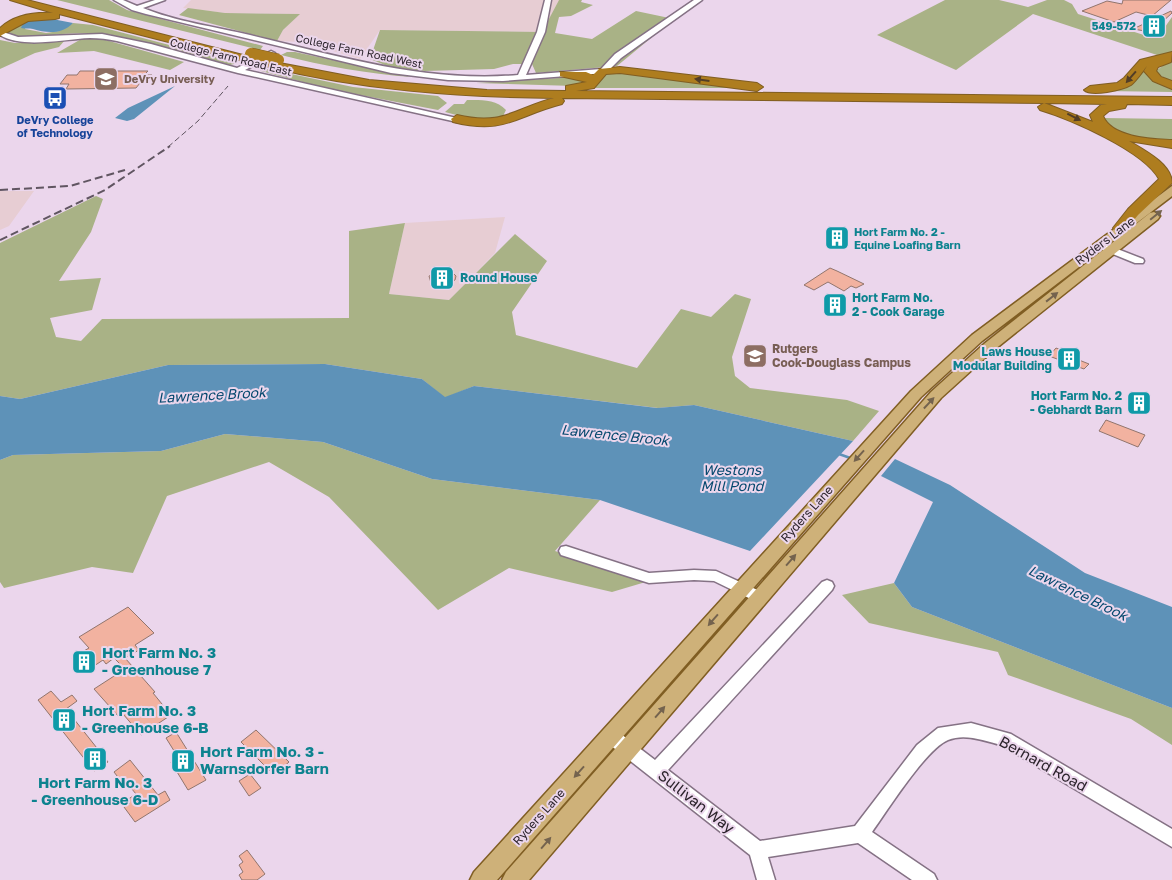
<svg xmlns="http://www.w3.org/2000/svg" width="1172" height="880" font-family="'Golos Text',sans-serif">
<style>
.industrial{fill:#e7cdd3}
.green{fill:#a9b286}
.water{fill:#5e92b8}
.lines{fill:none;stroke-linecap:round;stroke-linejoin:round}
.stream{stroke:#5e92b8;stroke-width:2.5}
.building{fill:#f2b2a0;stroke:#91756d}
.minor-casing{stroke:#857285;stroke-width:3}
.major-casing{stroke:#805e23;stroke-width:3}
.highway-casing{stroke:#805e23;stroke-width:2}
.minor{fill:#fff;fill-rule:evenodd}
.major{fill:#ceb179;fill-rule:evenodd}
.highway{fill:#ae7d1f;fill-rule:evenodd}
.rail-far1{stroke:#605561;stroke-width:1;stroke-dasharray:6 3;stroke-linecap:butt}
.rail{stroke:#605561;stroke-width:2;stroke-dasharray:8 4;stroke-linecap:butt}
.highway-bridge-casing{stroke:#805e23;stroke-width:13;stroke-linecap:butt}
.highway-bridge{stroke:#ae7d1f;stroke-width:12}
.oneway{fill:#523e27}
.oneway2{fill:#74634e}
.labels{text-anchor:middle;stroke-width:4;stroke-linejoin:round;paint-order:stroke}
.far-culture-label{font-size:11px;font-weight:bold;fill:#0d838f;stroke:#ebd6ec;text-anchor:end}
.far-street-label{font-size:11px;fill:#2b232b;stroke:#ebd6ec}
.far-education-label{font-size:11px;font-weight:bold;fill:#785e54;stroke:#ebd6ec;text-anchor:start}
.far-transit-label{font-size:11px;font-weight:bold;fill:#164399;stroke:#ebd6ec}
.street-label{font-size:12px;fill:#2b232b;stroke:#ebd6ec}
.culture-label{font-size:12px;font-weight:bold;fill:#0d838f;stroke:#ebd6ec;text-anchor:start}
.education-label{font-size:12px;font-weight:bold;fill:#785e54;stroke:#ebd6ec;text-anchor:start}
.water-label{font-size:14px;font-style:italic;fill:#05486e;stroke:#ebd6ec}
.near-culture-label{font-size:15px;font-weight:bold;fill:#0d838f;stroke:#ebd6ec;text-anchor:start}
.near-street-label{font-size:15px;fill:#2b232b;stroke:#ebd6ec}
</style>
<rect width="100%" height="100%" fill="#ebd6ec"/>
<path class="industrial" d="M 191,0 L 559,0 L 542,32 L 380,30 L 360,59 L 302,42 L 277,41 L 283,30 L 299,14 L 225,13 L 183,8 Z
M 0,191 L 34,191 L 9,226 L 0,230 Z
M 505,217 L 495,253 L 449,300 L 389,294 L 405,223 Z"/>
<path class="green" d="M 57,0 L 109,0 L 127,10 L 263,46 L 260,50 Z
M 559,0 L 582,0 L 581,2 L 593,5 L 571,16 L 559,17 L 555,33 L 592,39 L 636,11 L 674,19 L 617,66 L 536,73 L 532,64 L 513,64 L 494,69 L 425,71 L 390,67 L 370,59 L 380,30 L 542,32 Z
M 945,0 L 999,0 L 1028,7 L 1047,0 L 1064,0 L 1072,4 L 1078,14 L 1147,36 L 1160,34 L 1172,17 L 1172,82 L 1154,72 L 1167,63 L 1160,56 L 1033,14 L 956,70 L 877,35 Z
M 188,8 L 225,13 L 300,14 L 283,30 L 277,41 L 179,15 Z
M 28,19 L 25,29 L 46,33 L 59,31 L 73,23 L 93,25 L 238,63 L 230,65 L 108,34 C 92,33 77,33 61,34 C 43,36 24,42 7,34 L 8,29 Z
M 95,37 L 184,62 L 170,70 L 94,51 L 57,53 L 83,38 Z
M 0,40 L 15,43 L 65,40 L 59,47 L 35,53 L 0,69 Z
M 287,52 L 295,52 L 412,77 C 368,74 324,66 281,55 Z
M 1145,66 L 1150,75 L 1172,86 L 1172,92 L 1104,91 Z
M 258,67 L 353,87 L 438,96 L 447,103 L 438,110 L 329,89 L 261,71 Z
M 620,71 L 736,88 L 595,88 L 605,73 Z
M 576,77 L 589,80 L 586,83 L 574,86 L 476,83 Z
M 467,100 C 481,100 496,99 506,110 L 503,116 L 479,121 L 445,112 L 454,104 L 464,104 Z
M 1103,118 L 1172,119 L 1172,141 C 1149,143 1118,136 1103,118 Z
M 96,196 L 103,199 L 91,232 L 59,281 L 101,278 L 92,310 L 50,318 L 56,337 L 81,341 L 102,319 L 349,318 L 349,231 L 405,223 L 389,294 L 449,300 L 515,234 L 547,261 L 512,312 L 516,335 L 637,368 L 681,309 L 711,317 L 735,294 L 751,299 L 732,357 L 735,376 L 750,388 L 847,400 L 879,411 L 853,441 L 694,405 L 658,408 L 474,386 L 445,398 L 422,379 L 325,364 L 168,365 L 20,399 L 0,396 L 0,243 Z
M 225,434 L 323,442 L 432,479 L 600,500 L 555,551 L 649,581 L 612,592 L 509,568 L 438,610 L 329,497 L 269,462 L 167,496 L 133,573 L 92,567 L 4,588 L 0,582 L 0,460 L 13,455 L 161,451 Z
M 894,583 L 912,607 L 1172,708 L 1172,745 L 1131,719 L 1008,675 L 998,652 L 869,623 L 842,595 Z"/>
<path class="water" d="M 47,18 L 73,23 C 62,35 46,33 33,29 C 29,28 25,29 21,28 C 24,19 38,19 47,18 Z
M 175,86 L 134,119 L 127,121 L 115,118 L 128,108 Z
M 325,364 L 422,379 L 445,397 L 474,386 L 657,408 L 694,405 L 853,441 L 750,551 L 600,500 L 432,479 L 323,442 L 225,434 L 161,451 L 13,455 L 0,460 L 0,396 L 20,399 L 168,365 Z
M 895,459 L 950,485 L 1085,573 L 1172,607 L 1172,708 L 912,607 L 894,583 L 933,502 L 881,476 Z"/>
<g class="lines">
<path class="stream" d="M 839,454 L 853,459"/>
</g>
<path class="building" d="M 1123,0 L 1171,0 L 1152,16 L 1136,12 L 1114,22 L 1082,11 L 1107,1 L 1122,4 Z
M 1171,11 L 1172,13 L 1161,23 L 1163,23 L 1160,25 L 1163,26 L 1151,32 L 1133,29 Z
M 80,71 L 148,71 L 144,75 L 152,75 L 147,83 L 140,83 L 136,88 L 66,89 L 69,84 L 60,84 L 67,75 L 77,75 Z
M 830,268 L 837,271 L 864,284 L 856,288 L 851,286 L 844,291 L 828,282 L 814,290 L 804,285 Z
M 440,271 L 452,272 L 456,276 L 455,280 L 445,285 L 431,283 L 429,276 Z
M 1056,348 L 1066,352 L 1064,354 L 1089,364 L 1084,369 L 1049,356 Z
M 1106,420 L 1145,435 L 1138,447 L 1099,431 Z
M 128,607 L 154,633 L 135,645 L 139,650 L 125,658 L 155,692 L 153,693 L 171,715 L 141,735 L 123,714 L 119,717 L 94,689 L 125,669 L 114,658 L 106,664 L 103,660 L 85,672 L 72,658 L 89,648 L 79,637 Z
M 51,691 L 61,702 L 72,695 L 77,701 L 66,709 L 108,762 L 94,771 L 38,700 Z
M 256,730 L 289,762 L 274,775 L 241,742 Z
M 176,732 L 206,780 L 188,790 L 171,762 L 174,760 L 172,756 L 176,754 L 166,738 Z
M 130,760 L 158,795 L 165,791 L 170,800 L 135,822 L 124,807 L 130,803 L 127,800 L 136,794 L 127,783 L 124,785 L 114,772 Z
M 250,774 L 261,788 L 249,796 L 239,781 Z
M 247,850 L 265,874 L 257,880 L 242,880 L 239,875 L 243,872 L 239,865 L 243,862 L 239,856 Z"/>
<g class="lines">
<defs>
<path id="minor" d="M 114,0 L 123,0 L 137,6 L 155,0 L 165,0 L 143,8 C 174,21 216,27 250,35 C 338,56 426,83 518,75 L 537,32 L 545,0 L 551,0 L 545,32 L 526,75 L 601,69 L 615,54 L 694,0 L 702,0 L 621,58 L 606,73 L 503,81 L 448,80 L 391,73 L 146,14 L 132,10 Z
M 0,31 L 18,37 L 102,34 L 151,44 L 237,68 L 271,51 L 275,53 L 274,55 L 245,70 L 461,119 L 457,122 L 238,73 L 117,41 C 108,39 99,38 90,38 C 65,39 22,49 0,35 Z
M 1102,243 L 1143,259 L 1144,261 L 1143,263 L 1135,263 L 1098,248 L 1097,246 Z
M 566,546 L 649,573 L 694,570 L 716,571 L 764,593 L 766,597 L 764,601 L 759,603 L 714,581 L 694,580 L 649,583 L 561,555 L 559,551 L 561,547 Z
M 827,580 L 832,582 L 834,586 L 832,590 L 668,770 L 760,841 L 855,826 L 917,745 L 938,728 L 971,723 L 1011,734 L 1172,829 L 1172,847 L 1001,745 C 985,741 965,733 948,740 C 926,749 887,811 872,832 L 934,874 L 937,880 L 912,880 L 858,843 L 768,857 L 775,880 L 757,880 L 750,855 L 605,741 L 603,736 L 605,731 L 611,729 L 617,731 L 655,760 L 822,582 Z"/>
<path id="major" d="M 1172,186 L 1172,196 L 982,341 L 921,397 L 497,880 L 470,880 L 474,872 L 911,391 L 972,335 Z
M 1154,212 L 1160,216 L 1158,219 L 994,350 L 941,398 L 529,880 L 502,880 L 506,872 L 931,392 L 984,344 L 1150,213 Z"/>
<path id="highway" d="M 10,0 L 27,0 L 247,56 L 249,58 L 243,61 L 59,14 L 59,18 L 55,19 L 28,21 L 0,36 L 0,28 C 14,15 35,12 53,13 Z
M 1172,52 L 1171,62 L 1158,67 L 1156,71 L 1161,77 L 1172,81 L 1172,89 L 1153,81 L 1144,71 L 1147,66 C 1142,72 1137,80 1131,85 C 1123,90 1091,97 1084,90 L 1090,86 L 1117,83 L 1124,78 L 1140,60 Z
M 269,61 L 369,80 L 487,90 L 566,91 L 566,86 L 587,82 L 560,76 L 560,72 L 586,72 L 593,75 L 599,69 L 620,67 L 757,83 L 763,87 L 757,91 L 620,73 L 606,74 L 594,88 L 576,91 L 1172,97 L 1172,105 L 1127,104 L 1125,108 L 1109,111 L 1103,116 C 1112,138 1152,139 1172,140 L 1172,148 L 1129,141 C 1144,150 1172,164 1172,183 L 1138,215 L 1125,231 L 1115,231 L 1113,228 L 1128,209 L 1159,179 C 1144,151 1070,119 1040,110 L 1038,107 L 1044,103 L 562,98 L 564,101 L 562,104 C 515,116 505,135 453,122 L 451,119 L 457,115 C 503,126 513,109 554,98 C 457,97 360,90 265,66 L 265,62 ZM 1044,103 L 1107,104 L 1101,105 L 1090,115 L 1093,122 Z"/>
</defs>
<use href="#minor" class="minor-casing"/>
<use href="#major" class="major-casing"/>
<use href="#highway" class="highway-casing"/>
<use href="#minor" class="minor"/>
<use href="#major" class="major"/>
<use href="#highway" class="highway"/>
<path class="rail-far1" d="M 168,147 L 198,121 L 228,86"/>
<path class="rail" d="M 0,190 L 70,186 L 125,170
M 0,240 L 105,190 L 170,146"/>
<defs>
<path id="highway-bridge" d="M 251,54 L 278,60"/>
</defs>
<use href="#highway-bridge" class="highway-bridge-casing"/>
<use href="#highway-bridge" class="highway-bridge"/>
</g>
<defs><path id="oneway-solid" d="M-6-.8H1V-3.2L6.5 0L1 3.2V.8H-6Z" transform="scale(1.25)"/></defs>
<g class="oneway">
<use href="#oneway-solid" transform="translate(1131 77) rotate(131)"/>
<use href="#oneway-solid" transform="translate(702 80) rotate(-172)"/>
<use href="#oneway-solid" transform="translate(1074 117) rotate(27)"/>
</g>
<g class="oneway2">
<use href="#oneway-solid" transform="translate(1156 215) rotate(-39)"/>
<use href="#oneway-solid" transform="translate(1052 297) rotate(-38)"/>
<use href="#oneway-solid" transform="translate(929 403) rotate(-47)"/>
<use href="#oneway-solid" transform="translate(859 456) rotate(132)"/>
<use href="#oneway-solid" transform="translate(791 560) rotate(-49)"/>
<use href="#oneway-solid" transform="translate(713 620) rotate(131)"/>
<use href="#oneway-solid" transform="translate(660 712) rotate(-49)"/>
<use href="#oneway-solid" transform="translate(579 772) rotate(132)"/>
<use href="#oneway-solid" transform="translate(546 843) rotate(-49)"/>
</g>
<defs>
<symbol id="building-square" viewBox="-11 -11 22 22"><rect x="-9" y="-9" width="18" height="18" rx="4" fill="#0f9aa8" stroke="#ebd6ec"/><path d="M-4-6H4V6H1V3H-1V6H-4ZM-2.5-4.3h1.7v1.8h-1.7ZM.8-4.3h1.7v1.8H.8ZM-2.5-1h1.7V.8h-1.7ZM.8-1h1.7V.8H.8Z" fill="#fff"/></symbol>
<symbol id="university-square" viewBox="-11 -11 22 22"><rect x="-9" y="-9" width="18" height="18" rx="4" fill="#8d6e63" stroke="#ebd6ec"/><path d="M0-5L7-2L0 1L-7-2ZM-4 1L0 2.5L4 1V4Q0 6-4 4Z" fill="#fff"/></symbol>
<symbol id="bus-square" viewBox="-11 -11 22 22"><rect x="-9" y="-9" width="18" height="18" rx="4" fill="#1a4fb4" stroke="#ebd6ec"/><path d="M-5-6H5V4H4V6H2V4H-2V6H-4V4H-5ZM-3.5-4V0h7V-4ZM-3.5 1.2v1.5H-2V1.2ZM2 1.2v1.5H3.5V1.2Z" fill="#fff"/></symbol>
</defs>
<g fill-rule="evenodd">
<use href="#building-square" x="1140" y="12" width="28" height="28"/>
<use href="#university-square" x="92" y="65" width="28" height="28"/>
<use href="#bus-square" x="41" y="84" width="28" height="28"/>
<use href="#building-square" x="823" y="224" width="28" height="28"/>
<use href="#building-square" x="428" y="264" width="28" height="28"/>
<use href="#building-square" x="821" y="291" width="28" height="28"/>
<use href="#university-square" x="741" y="342" width="28" height="28"/>
<use href="#building-square" x="1055" y="345" width="28" height="28"/>
<use href="#building-square" x="1125" y="389" width="28" height="28"/>
<use href="#building-square" x="70" y="648" width="28" height="28"/>
<use href="#building-square" x="50" y="706" width="28" height="28"/>
<use href="#building-square" x="81" y="745" width="28" height="28"/>
<use href="#building-square" x="169" y="747" width="28" height="28"/>
</g>
<g class="labels">
<g class="far-culture-label">
<text x="1136" y="30">549-572</text>
<text x="854" y="236" text-anchor="start">Hort Farm No. 2 -<tspan x="854" dy="13">Equine Loafing Barn</tspan></text>
</g>
<g class="far-street-label">
<text transform="translate(359 51) rotate(12)" y="4">College Farm Road West</text>
<text transform="translate(231 57) rotate(14)" y="4">College Farm Road East</text>
</g>
<g class="far-education-label">
<text x="124" y="83">DeVry University</text>
</g>
<g class="far-transit-label">
<text x="55" y="124">DeVry College<tspan x="55" dy="13">of Technology</tspan></text>
</g>
<g class="street-label">
<text transform="translate(1105 241) rotate(-37)" y="4">Ryders Lane</text>
<text transform="translate(807 514) rotate(-48)" y="4">Ryders Lane</text>
<text transform="translate(539 817) rotate(-48)" y="4">Ryders Lane</text>
</g>
<g class="culture-label">
<text x="460" y="282">Round House</text>
<text x="852" y="302">Hort Farm No.<tspan x="852" dy="14">2 - Cook Garage</tspan></text>
<text x="1052" y="356" text-anchor="end">Laws House<tspan x="1052" dy="14">Modular Building</tspan></text>
<text x="1122" y="400" text-anchor="end">Hort Farm No. 2<tspan x="1122" dy="14">- Gebhardt Barn</tspan></text>
</g>
<g class="education-label">
<text x="772" y="353">Rutgers<tspan x="772" dy="14">Cook-Douglass Campus</tspan></text>
</g>
<g class="water-label">
<text transform="translate(212 395) rotate(-3)" y="5">Lawrence Brook</text>
<text transform="translate(615 435) rotate(6)" y="5">Lawrence Brook</text>
<text x="732" y="475">Westons<tspan x="732" dy="16">Mill Pond</tspan></text>
<text transform="translate(1078 593) rotate(26)" y="5">Lawrence Brook</text>
</g>
<g class="near-culture-label">
<text x="102" y="658">Hort Farm No. 3<tspan x="102" dy="17">- Greenhouse 7</tspan></text>
<text x="82" y="716">Hort Farm No. 3<tspan x="82" dy="17">- Greenhouse 6-B</tspan></text>
<text x="200" y="757">Hort Farm No. 3 -<tspan x="200" dy="17">Warnsdorfer Barn</tspan></text>
<text x="95" y="788" text-anchor="middle">Hort Farm No. 3<tspan x="95" dy="17">- Greenhouse 6-D</tspan></text>
</g>
<g class="near-street-label">
<text transform="translate(1043 764) rotate(29)" y="5">Bernard Road</text>
<text transform="translate(696 802) rotate(38)" y="5">Sullivan Way</text>
</g>
</g>
</svg>
